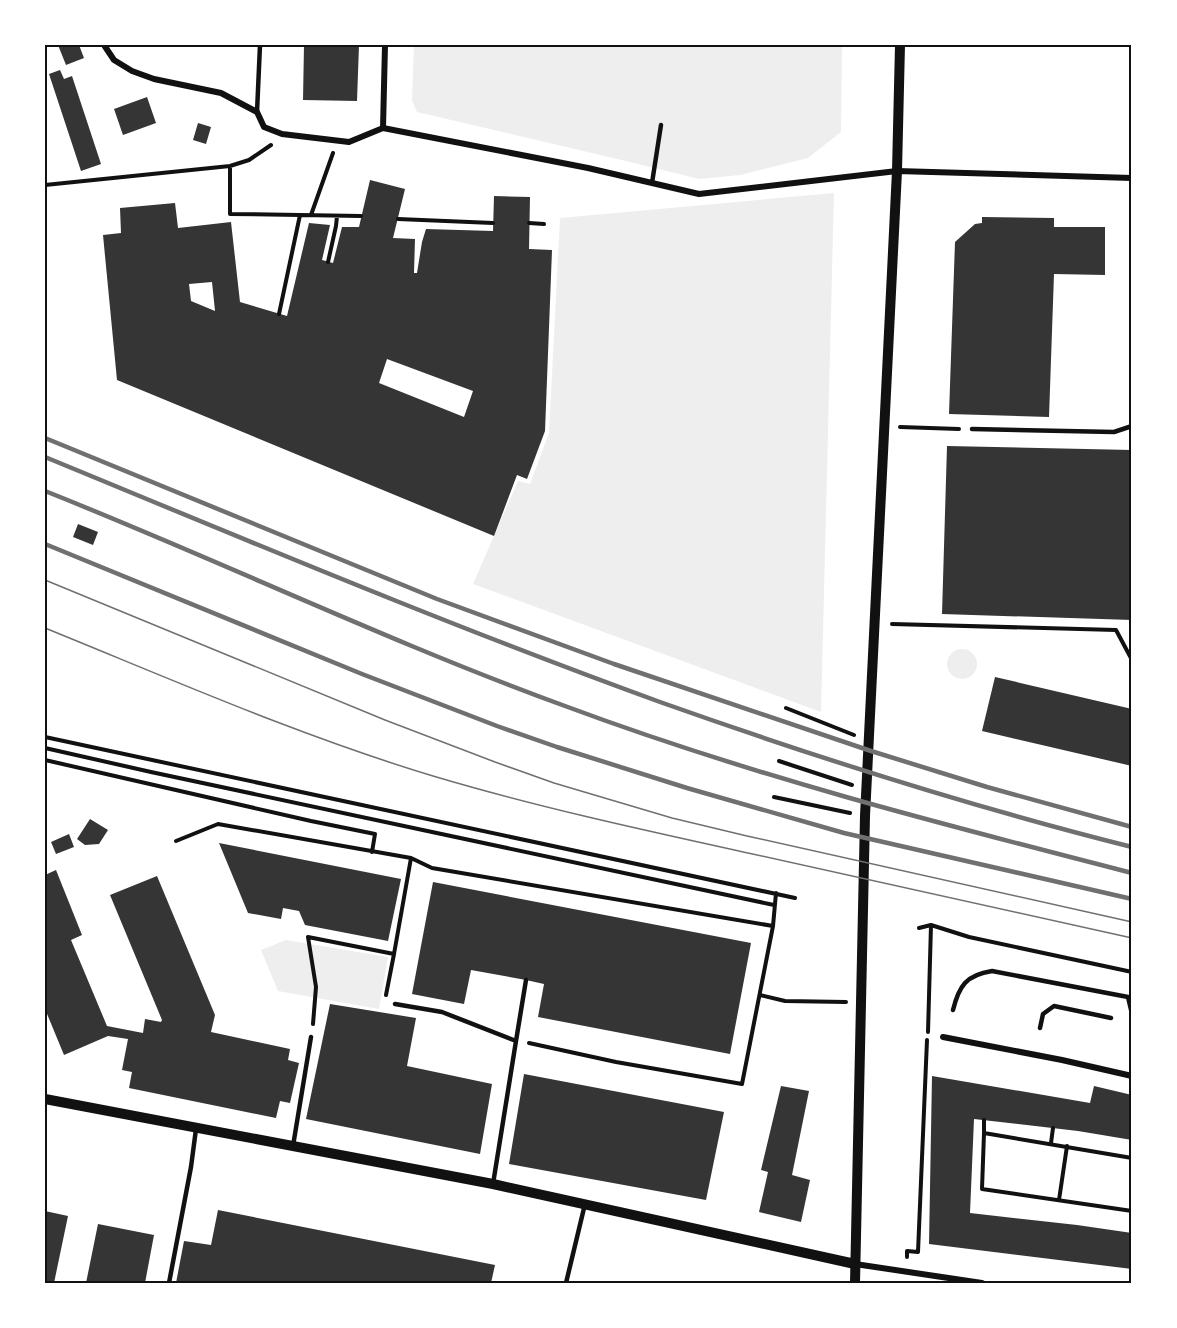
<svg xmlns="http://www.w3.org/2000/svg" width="1177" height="1328" font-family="Commissioner,sans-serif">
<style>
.green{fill:#eee}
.building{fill:#353535;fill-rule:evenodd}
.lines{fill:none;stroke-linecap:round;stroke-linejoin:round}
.path{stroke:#111;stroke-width:4}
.service{stroke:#111;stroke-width:4.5}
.minor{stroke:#111;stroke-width:6}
.tertiary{stroke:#111;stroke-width:10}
.tram{stroke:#707070;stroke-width:1.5}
.rail{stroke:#707070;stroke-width:4.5}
.neatline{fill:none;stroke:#111;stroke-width:2}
</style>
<rect width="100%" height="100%" fill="#fff"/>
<path class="green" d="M 414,45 L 842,45 L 841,132 L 808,158 L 740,175 L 699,179 L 630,162 L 417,112 L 412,100 Z
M 834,193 L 821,712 L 473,584 L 518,481 L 530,484 L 549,433 L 560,218 Z
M947 664a15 15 0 1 1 30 0a15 15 0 1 1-30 0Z
M 286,940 L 388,957 L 379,1009 L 278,991 L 261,950 Z"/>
<path class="building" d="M 58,45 L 79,45 L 84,58 L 66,65 Z
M 304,45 L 359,45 L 357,101 L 303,100 Z
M 60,70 L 64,79 L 72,76 L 101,164 L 81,171 L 49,74 Z
M 147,97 L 156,123 L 123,135 L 114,109 Z
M 198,123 L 211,127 L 206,144 L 193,140 Z
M 370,180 L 405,189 L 393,238 L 415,239 L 414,273 L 417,273 L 422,242 L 426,229 L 493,231 L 494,196 L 530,197 L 529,249 L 552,250 L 545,431 L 527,479 L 517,475 L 494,536 L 117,380 L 103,235 L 121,233 L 120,208 L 175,203 L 178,228 L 231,222 L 240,302 L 287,316 L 309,223 L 330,225 L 322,260 L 333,263 L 342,227 L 359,227 ZM 212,282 L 215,311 L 191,301 L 189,284 ZM 387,359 L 473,391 L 464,417 L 379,383 Z
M 982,217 L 1054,218 L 1054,227 L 1105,227 L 1105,275 L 1054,274 L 1049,417 L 949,414 L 955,242 L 975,224 L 982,223 Z
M 947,446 L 1132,450 L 1132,620 L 942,614 Z
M 78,524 L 98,532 L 93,545 L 73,537 Z
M 995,677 L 1132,709 L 1132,766 L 982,731 Z
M 90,819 L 108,830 L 99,844 L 85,845 L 77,839 Z
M 69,834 L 74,847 L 56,854 L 51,842 Z
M 219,843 L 401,879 L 388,941 L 305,925 L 299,911 L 283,908 L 281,919 L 248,913 Z
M 56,870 L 82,935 L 71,940 L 107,1026 L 143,1033 L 145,1019 L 161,1022 L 162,1020 L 110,895 L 157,876 L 215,1015 L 211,1032 L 290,1049 L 288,1060 L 299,1063 L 290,1103 L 280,1101 L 276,1118 L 129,1088 L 132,1072 L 122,1070 L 128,1039 L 108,1036 L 64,1055 L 45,1009 L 45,875 Z
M 433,882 L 751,943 L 730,1054 L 538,1017 L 544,984 L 526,980 L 471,970 L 464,1004 L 412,994 Z
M 330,1004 L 416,1018 L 407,1066 L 492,1084 L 480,1154 L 306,1119 Z
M 524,1074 L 724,1112 L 706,1200 L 509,1164 Z
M 932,1076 L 1090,1103 L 1094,1086 L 1132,1095 L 1132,1140 L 1078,1131 L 974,1119 L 970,1213 L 1077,1225 L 1132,1233 L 1132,1269 L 929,1244 Z
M 781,1086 L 809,1091 L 792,1175 L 810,1180 L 801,1222 L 759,1212 L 768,1172 L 761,1170 Z
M 218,1210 L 495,1265 L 491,1283 L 176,1283 L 184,1241 L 211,1245 Z
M 45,1211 L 68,1216 L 54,1283 L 45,1283 Z
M 98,1224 L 154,1235 L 145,1283 L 86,1283 Z"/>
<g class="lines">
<path class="path" d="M 230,166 L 230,214 L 300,215
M 45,185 L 230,166 L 249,160 L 271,145
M 311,215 L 333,153
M 398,219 L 493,223
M 529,223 L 544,224
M 328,262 L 336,226 L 337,216
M 279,314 L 300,215 L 361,216
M 900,427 L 959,429
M 892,624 L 1116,630 L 1132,660
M 786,708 L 854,735
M 45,737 L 795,898
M 45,748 L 151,772 L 774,905
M 45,760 L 311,821 L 375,834 L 372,852
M 779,761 L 852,785
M 774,797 L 850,813
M 176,841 L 218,824 L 411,858 L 432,868 L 773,926
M 919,928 L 931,925 L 969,937 L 1132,972
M 386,995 L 394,954
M 760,995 L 785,1001 L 846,1002
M 313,1024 L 316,987 L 308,937 L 394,954 L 411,858
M 928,1032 L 931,925
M 529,1043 L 616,1062 L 742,1084 L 773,926 L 776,893
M 984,1120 L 984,1133
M 1051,1143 L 1053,1128
M 1132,1158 L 984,1133 L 982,1189 L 1132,1211
M 1059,1200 L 1067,1146
M 907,1257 L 907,1251 L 918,1252 L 927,1040"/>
<path class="service" d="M 257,112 L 260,45
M 652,183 L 661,125
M 972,429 L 1114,432 L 1132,426
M 395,1004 L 442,1012 L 516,1041 L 493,1184
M 953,1010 C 959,986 966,975 992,971 L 1128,997 L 1132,1014
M 1040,1028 L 1043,1014 L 1054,1006 L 1111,1018
M 516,1041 L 526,980
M 293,1146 L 311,1037
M 169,1283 L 191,1167 L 196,1129
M 566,1283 L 585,1204"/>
<path class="minor" d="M 104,45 L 114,60 L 132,71 L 154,79 L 221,93 L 257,112 L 264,127 L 282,134 L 349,142 L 383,128 L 588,168 L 699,194 L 897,171 L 1132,178
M 383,128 L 385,45
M 943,1037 L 1062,1060 L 1132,1076
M 855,1264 L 982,1283"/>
<path class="tertiary" d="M 45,1099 L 493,1184 L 855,1264
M 855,1283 L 865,816 L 897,171 L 900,45"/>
<path class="tram" d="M 45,580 L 385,720 L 495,762 L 554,783 L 672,818 L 747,836 L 1132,922
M 45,628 C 173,680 300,736 433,776 C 537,807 643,830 748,853 C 876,881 1004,909 1132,938"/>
<path class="rail" d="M 45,438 L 437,599 L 614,664 L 871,751 L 987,787 L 1132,827
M 45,457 C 249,541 453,627 660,702 C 815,757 972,807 1132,847
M 45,491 C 219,560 389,642 565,706 C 750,775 941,824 1132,873
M 45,544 L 362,674 L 497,726 L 557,747 L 687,788 L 844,833 L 1132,899"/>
</g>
<rect width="1177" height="1328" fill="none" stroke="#ffffff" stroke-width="93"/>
<rect x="46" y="46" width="1084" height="1236" class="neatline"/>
</svg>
